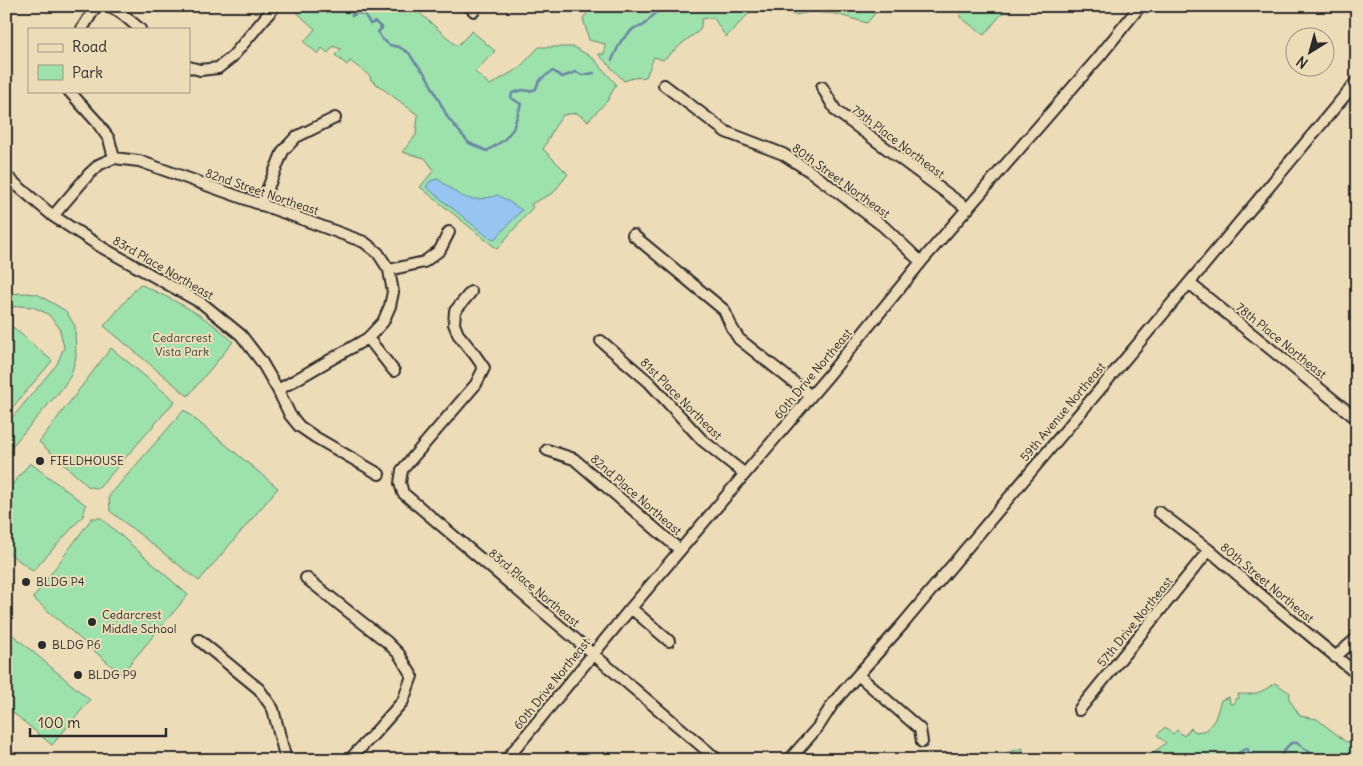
<svg xmlns="http://www.w3.org/2000/svg" width="1363" height="766" font-family="Delius,sans-serif">
<style>
.green{fill:#9de1ad;stroke:#64866c}
.water{fill:#96c5f1;stroke:#6b87a2}
.lines{fill:none;stroke-linecap:round;stroke-linejoin:round}
.stream{stroke:#6b87a2;stroke-width:2.5}
.street-casing{stroke:#2b2b2b;stroke-width:14}
.street{stroke:#eddcb8;stroke-width:10}
.poi-dot{fill:#2b2b2b;stroke:#eddcb8;stroke-width:2}
.labels{text-anchor:middle;stroke-width:4;stroke-linejoin:round;paint-order:stroke}
.street-label{font-size:12px;fill:#2b2b2b;stroke:#eddcb8}
.park-label{font-size:12px;fill:#3c463e;stroke:#eddcb8}
.poi-label{font-size:12px;fill:#2b2b2b;stroke:#eddcb8;text-anchor:start}
</style>
<rect width="100%" height="100%" fill="#eddcb8"/>
<filter id="ink" filterUnits="userSpaceOnUse"><feTurbulence type="fractalNoise" baseFrequency=".02" numOctaves="2"/><feDisplacementMap in="SourceGraphic" scale="10" xChannelSelector="R" yChannelSelector="G"/><feConvolveMatrix kernelMatrix="1 2 1 2 8 2 1 2 1" color-interpolation-filters="sRGB"/></filter>
<g filter="url(#ink)">
<path class="green" d="M 290,6 L 391,6 L 400,13 L 405,6 L 412,6 L 457,46 L 472,31 L 495,51 L 475,72 L 490,85 L 519,68 L 539,47 L 574,47 L 593,58 L 616,84 L 608,100 L 588,121 L 577,113 L 563,115 L 554,128 L 543,149 L 568,174 L 553,193 L 531,204 L 533,207 L 497,249 L 420,187 L 434,170 L 425,158 L 402,152 L 416,135 L 418,115 L 371,80 L 370,76 L 350,61 L 347,65 L 335,55 L 341,49 L 333,46 L 328,53 L 322,48 L 318,54 L 304,42 L 315,29 Z
M 604,6 L 881,6 L 867,23 L 836,14 L 811,12 L 795,15 L 775,10 L 755,7 L 726,37 L 713,17 L 702,19 L 700,30 L 684,42 L 663,60 L 654,57 L 646,77 L 633,78 L 624,81 L 598,54 L 604,54 L 605,44 L 589,40 L 583,18 L 591,9 L 596,11 Z
M 961,6 L 1014,6 L 1009,13 L 1005,10 L 984,35 L 960,17 Z
M 140,284 C 175,301 205,314 233,342 L 188,396 L 104,326 Z
M 24,293 L 37,294 L 66,311 L 75,326 L 76,357 L 71,375 L 61,390 L 6,453 L 6,425 L 57,364 L 64,347 L 59,327 L 48,314 L 33,307 L 20,306 L 6,308 L 6,294 Z
M 6,321 L 52,361 L 6,415 Z
M 111,348 L 175,401 L 99,488 L 89,487 L 39,442 Z
M 184,410 L 278,488 L 199,581 L 110,511 L 109,496 Z
M 30,463 L 86,505 L 83,516 L 33,571 L 6,551 L 6,492 Z
M 92,518 L 101,518 L 188,595 L 121,674 L 33,598 Z
M 13,635 L 90,700 L 52,745 L 6,707 L 6,642 Z
M 1275,683 L 1290,693 L 1289,699 L 1300,716 L 1317,719 L 1346,742 L 1357,740 L 1357,760 L 1143,760 L 1166,743 L 1157,735 L 1165,727 L 1173,734 L 1177,730 L 1184,736 L 1191,728 L 1196,732 L 1207,730 L 1215,719 L 1221,700 L 1229,697 L 1230,704 L 1235,703 L 1235,699 L 1239,698 L 1238,694 C 1255,695 1261,693 1275,683 Z
M 1023,748 L 1022,758 L 1024,760 L 1001,760 L 1006,753 Z"/>
<path class="water" d="M 438,179 C 463,198 466,204 498,195 L 522,210 L 495,239 L 488,237 L 426,187 L 430,181 Z"/>
<g class="lines">
<path class="stream" d="M 352,6 L 352,16 L 358,13 L 365,15 L 370,24 L 375,22 L 382,28 L 378,32 L 382,39 L 390,45 L 399,47 L 409,53 L 414,61 L 426,75 L 448,118 L 469,143 L 487,151 L 504,140 L 513,129 L 521,104 L 511,98 L 512,93 L 523,90 L 529,91 L 536,89 C 538,79 545,76 553,71 L 562,77 L 576,72 L 582,75 L 594,73
M 612,60 L 621,41 L 634,28 L 643,26 L 655,13 L 667,10 L 669,6
M 1231,760 L 1240,752 L 1247,748 L 1249,753 L 1257,759 L 1280,757 L 1286,748 L 1291,743 L 1297,743 L 1320,760"/>
<defs>
<path id="street" d="M 109,6 L 120,12 L 140,29
M 469,6 L 474,11
M 82,29 L 96,6
M 189,67 L 200,70 L 218,68 L 232,57 L 275,6
M 664,85 L 726,132 L 783,154 L 811,172 L 883,226 L 921,262
M 822,87 L 836,111 L 968,209
M 69,91 L 97,122 L 109,139 L 114,158
M 114,158 L 139,161 L 310,222 L 364,242 L 378,253 L 389,270 L 393,292 L 390,306 L 383,322 L 368,338 L 278,390
M 6,176 L 53,216 L 103,248 L 203,304 L 241,335 L 261,361 L 278,390 L 290,415 L 299,426 L 315,437 L 379,474
M 261,205 L 283,151 L 296,137 L 335,118
M 53,216 L 89,174 L 100,164 L 114,158
M 633,235 L 724,310 L 732,328 L 739,339 L 811,396
M 389,270 L 424,262 L 440,250 L 449,232
M 1189,283 L 1357,419
M 471,292 L 455,311 L 454,324 L 458,334 L 475,355 L 484,368 L 476,384 L 402,470 L 400,483 L 403,493 L 718,760
M 368,338 L 394,371
M 601,341 L 649,382 L 702,440 L 745,474
M 547,450 L 574,459 L 680,550
M 1159,512 L 1209,550 L 1274,606 L 1357,674
M 306,578 L 387,642 L 399,654 L 412,676 L 403,701 L 373,735 L 349,760
M 631,608 L 669,641
M 199,640 L 259,689 L 273,709 L 286,760
M 1335,657 L 1357,638
M 858,675 L 920,729 L 922,742
M 1079,710 L 1209,550
M 506,760 L 631,608 L 828,376 L 921,262 L 1099,57 L 1140,6
M 789,760 L 818,727 L 834,702 L 903,624 L 1189,283 L 1357,81"/>
</defs>
<use href="#street" class="street-casing"/>
<use href="#street" class="street"/>
</g>
</g>
<g class="poi-dot">
<circle cx="40" cy="461" r="5"/>
<circle cx="26" cy="582" r="5"/>
<circle cx="92" cy="622" r="5"/>
<circle cx="42" cy="645" r="5"/>
<circle cx="78" cy="675" r="5"/>
</g>
<g class="labels">
<g class="street-label">
<text transform="translate(898 142) rotate(37)" y="4">79th Place Northeast</text>
<text transform="translate(841 181) rotate(36)" y="4">80th Street Northeast</text>
<text transform="translate(262 192) rotate(19)" y="4">82nd Street Northeast</text>
<text transform="translate(163 268) rotate(30)" y="4">83rd Place Northeast</text>
<text transform="translate(1281 341) rotate(39)" y="4">78th Place Northeast</text>
<text transform="translate(813 374) rotate(-50)" y="4">60th Drive Northeast</text>
<text transform="translate(681 399) rotate(45)" y="4">81st Place Northeast</text>
<text transform="translate(1063 412) rotate(-50)" y="4">59th Avenue Northeast</text>
<text transform="translate(636 495) rotate(41)" y="4">82nd Place Northeast</text>
<text transform="translate(1267 583) rotate(40)" y="4">80th Street Northeast</text>
<text transform="translate(534 588) rotate(40)" y="4">83rd Place Northeast</text>
<text transform="translate(1135 622) rotate(-51)" y="4">57th Drive Northeast</text>
<text transform="translate(552 684) rotate(-51)" y="4">60th Drive Northeast</text>
</g>
<g class="park-label">
<text x="182" y="342">Cedarcrest<tspan x="182" dy="14">Vista Park</tspan></text>
</g>
<g class="poi-label">
<text x="50" y="465">FIELDHOUSE</text>
<text x="36" y="586">BLDG P4</text>
<text x="102" y="619">Cedarcrest<tspan x="102" dy="14">Middle School</tspan></text>
<text x="52" y="649">BLDG P6</text>
<text x="88" y="679">BLDG P9</text>
</g>
</g>
<rect width="1363" height="766" fill="none" stroke="#eddcb8" stroke-width="25"/>
<rect x="12" y="12" width="1338" height="741" fill="none" stroke="#2b2b2b" stroke-width="2" filter="url(#ink)"/>
<rect x="28" y="28" width="162" height="65" fill="#eddcb8" stroke="#9f9580"/>
<rect x="38" y="44" width="25" height="8" fill="#eddcb8" stroke="#9f9580"/>
<text x="72" y="52" font-size="15" fill="#2b2b2b">Road</text>
<rect x="38" y="65" width="25" height="15" fill="#9de1ad" stroke="#9f9580"/>
<text x="72" y="78" font-size="15" fill="#2b2b2b">Park</text>
<g transform="translate(1310 52) rotate(217)"><circle r="24" fill="#eddcb8" stroke="#9f9580"/>
<path d="M0-4L9 19L0 12L-9 19Z" fill="#2b2b2b"/>
<text y="-8" font-size="14" font-weight="bold" text-anchor="middle" fill="#2b2b2b">N</text>
</g>
<path d="M30 728v8h136v-8" fill="none" stroke="#2b2b2b" stroke-width="2.5"/>
<text x="38" y="728" font-size="15" fill="#2b2b2b" stroke="#eddcb8" stroke-width="4" paint-order="stroke">100 m</text>
</svg>
